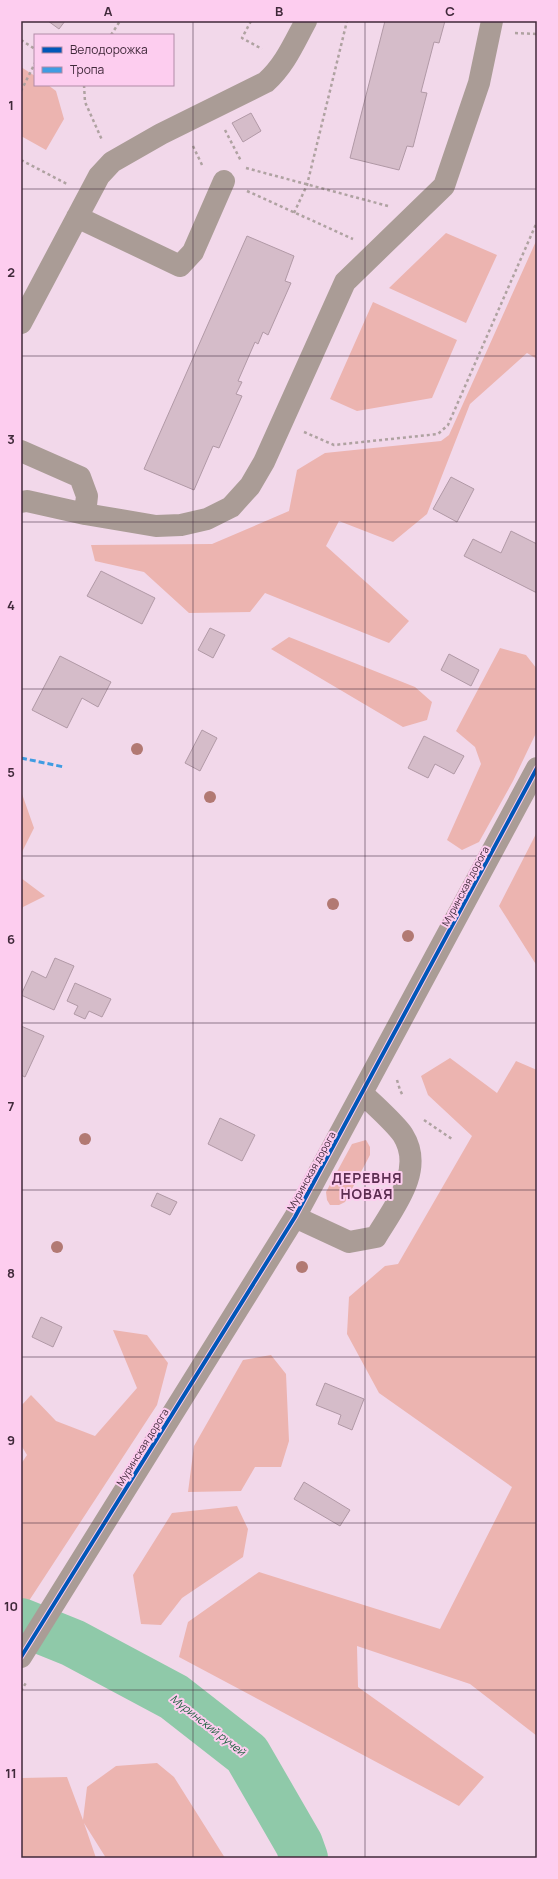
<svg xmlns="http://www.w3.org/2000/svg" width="558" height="1879" font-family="Manrope,sans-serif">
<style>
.green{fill:#ecb4b0}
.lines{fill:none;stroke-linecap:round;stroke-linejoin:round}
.river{stroke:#8fc9a9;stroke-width:48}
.building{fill:#d5bcc9;stroke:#b199a6}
.path{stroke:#afa2a1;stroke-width:2.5;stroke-dasharray:3 3;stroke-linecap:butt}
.minor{stroke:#aa9c96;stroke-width:22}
.quiet{stroke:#3f9ce2;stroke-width:3;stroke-dasharray:6 3;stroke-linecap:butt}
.cycleway-casing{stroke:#fdcdef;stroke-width:6}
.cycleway{stroke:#0057b8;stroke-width:4}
.tree{fill:#b27973}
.grid{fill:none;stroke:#40293a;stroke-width:1;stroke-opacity:0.55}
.labels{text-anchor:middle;stroke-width:4;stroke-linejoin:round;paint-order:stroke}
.street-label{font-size:10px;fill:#40293a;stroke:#fdcdef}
.water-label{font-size:11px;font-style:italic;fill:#206441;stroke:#fdcdef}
.district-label{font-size:14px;font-weight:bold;letter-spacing:1px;fill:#5c2d51;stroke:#fdcdef}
.neatline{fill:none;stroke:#40293a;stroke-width:1.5}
.grid-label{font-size:13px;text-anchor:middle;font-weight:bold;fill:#40293a}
</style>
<rect width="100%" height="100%" fill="#f2d8ea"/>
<path class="green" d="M 21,67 L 35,76 L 35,85 L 48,85 L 56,91 L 64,119 L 46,150 L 21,136 Z
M 446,233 L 497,255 L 466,323 L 389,288 Z
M 537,239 L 537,359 L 527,353 L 470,404 L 427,514 L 393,542 L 339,521 L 326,546 L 409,621 L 389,643 L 265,593 L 250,612 L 189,613 L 144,572 L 95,561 L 91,545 L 212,544 L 289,511 L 297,470 L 325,453 L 441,441 L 449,435 Z
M 373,302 L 457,340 L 432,398 L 357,411 L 330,399 Z
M 289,637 L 415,687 L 432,702 L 427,720 L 403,727 L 271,649 Z
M 500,648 L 526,655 L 537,669 L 537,731 L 513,781 L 479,842 L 462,850 L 447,840 L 481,764 L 475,747 L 456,731 Z
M 21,791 L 34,828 L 21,854 Z
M 537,832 L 537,966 L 499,906 Z
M 21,878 L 45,896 L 23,907 L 21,911 Z
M 450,1058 L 497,1093 L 516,1061 L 537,1070 L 537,1736 L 470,1684 L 357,1646 L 358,1687 L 484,1777 L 459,1806 L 179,1657 L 188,1622 L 259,1572 L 440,1629 L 512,1487 L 379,1393 L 347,1334 L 349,1297 L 385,1266 L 398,1264 L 472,1136 L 428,1095 L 421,1076 Z
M 366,1140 L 370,1147 L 370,1155 L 345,1202 L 339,1205 L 330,1205 L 327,1200 L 326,1192 L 352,1144 Z
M 113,1330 L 147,1335 L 168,1363 L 157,1405 L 21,1613 L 21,1464 L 27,1455 L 21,1445 L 21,1406 L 31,1395 L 56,1421 L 95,1436 L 137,1388 Z
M 271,1355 L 286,1374 L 289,1441 L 281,1467 L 255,1467 L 241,1491 L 188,1492 L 194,1446 L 243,1360 Z
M 237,1506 L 248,1529 L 243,1557 L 182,1598 L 161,1625 L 141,1624 L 133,1575 L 172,1513 Z
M 157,1763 L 174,1777 L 225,1858 L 106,1858 L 84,1823 L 96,1858 L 21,1858 L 22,1778 L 67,1777 L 83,1820 L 87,1787 L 116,1766 Z"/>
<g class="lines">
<path class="river" d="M 21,1622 L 73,1643 L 174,1697 L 247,1754 L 299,1844 L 304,1858"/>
</g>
<path class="building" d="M 48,21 L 65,21 L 59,29 Z
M 385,21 L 445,21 L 439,43 L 434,42 L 421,92 L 427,93 L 413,147 L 407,146 L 399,170 L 350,158 Z
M 251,113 L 261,131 L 243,142 L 232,123 Z
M 247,236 L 294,256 L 285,281 L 291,283 L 268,335 L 263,332 L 258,344 L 255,342 L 238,381 L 242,382 L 236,394 L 242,396 L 219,448 L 213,446 L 194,490 L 144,469 Z
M 451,477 L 474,489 L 457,522 L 433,509 Z
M 511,531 L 537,544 L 537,593 L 464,556 L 473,539 L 501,553 Z
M 101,571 L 155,598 L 142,624 L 87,596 Z
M 210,628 L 225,635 L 213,658 L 198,650 Z
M 449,654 L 479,670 L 471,686 L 441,670 Z
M 60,656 L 111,682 L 98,707 L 82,698 L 67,728 L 32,710 Z
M 202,730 L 217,738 L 200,771 L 185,763 Z
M 424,736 L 464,756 L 454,774 L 435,764 L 428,778 L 408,768 Z
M 55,958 L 74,966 L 54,1010 L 21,995 L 32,971 L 46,978 Z
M 75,983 L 111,999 L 102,1017 L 89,1011 L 85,1019 L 74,1014 L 78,1006 L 67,1001 Z
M 21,1026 L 44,1036 L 25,1077 L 21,1075 Z
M 220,1118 L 255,1135 L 242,1161 L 208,1144 Z
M 157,1193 L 177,1202 L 170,1215 L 151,1206 Z
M 41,1317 L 62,1327 L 53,1347 L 32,1337 Z
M 325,1383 L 364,1399 L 352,1430 L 338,1424 L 341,1415 L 316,1405 Z
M 304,1482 L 350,1510 L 340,1526 L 294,1499 Z"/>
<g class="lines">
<path class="path" d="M 251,21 L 242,38 L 262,49
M 515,33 L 537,34
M 111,35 L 120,21
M 21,40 L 35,49
M 84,85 L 85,102 L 102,140
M 21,91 L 35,63
M 225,130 L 241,161
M 193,146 L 203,167
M 21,160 L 67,184
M 246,168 L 388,206
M 247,191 L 353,239
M 294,213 L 307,185 L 347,21
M 304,432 L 334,445 L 438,434 L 448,425 L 537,222
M 397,1080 L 400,1090 L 403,1096
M 424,1120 L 452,1139
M 21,1691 L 27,1681"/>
<path class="minor" d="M 77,217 L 180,266 L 193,252 L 224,181
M 21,323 L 99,176 L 112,162 L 161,134 L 266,82 C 285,65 294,43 306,21
M 21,451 L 80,477 L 87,496 L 85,514
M 21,502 L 27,501 L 85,514 L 156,526 L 181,525 L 207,519 L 231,507 L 250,486 L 264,462 L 345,282 L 444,186 L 479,83 L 492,21
M 295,1217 L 349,1242 L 376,1237 C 394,1207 425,1170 403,1135 C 395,1123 373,1104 362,1093
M 21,1657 L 295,1217 L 537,768"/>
<path class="quiet" d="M 21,758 L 64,767"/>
<defs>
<path id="cycleway" d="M 21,1657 L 295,1217 L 537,768"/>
</defs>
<use href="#cycleway" class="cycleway-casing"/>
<use href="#cycleway" class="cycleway"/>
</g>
<g class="tree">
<circle cx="137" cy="749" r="6"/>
<circle cx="210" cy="797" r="6"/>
<circle cx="333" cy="904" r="6"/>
<circle cx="408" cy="936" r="6"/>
<circle cx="85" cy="1139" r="6"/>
<circle cx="57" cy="1247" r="6"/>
<circle cx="302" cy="1267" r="6"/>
</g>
<path class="grid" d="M 193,21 L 193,1858M 365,21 L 365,1858M 21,189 L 537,189M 21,356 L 537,356M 21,522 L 537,522M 21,689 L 537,689M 21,856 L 537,856M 21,1023 L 537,1023M 21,1190 L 537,1190M 21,1357 L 537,1357M 21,1523 L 537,1523M 21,1690 L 537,1690"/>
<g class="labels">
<g class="street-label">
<text transform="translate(465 886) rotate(-62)" y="4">Муринская дорога</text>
<text transform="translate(311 1171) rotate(-61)" y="4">Муринская дорога</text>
<text transform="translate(142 1447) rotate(-58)" y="4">Муринская дорога</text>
</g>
<g class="water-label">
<text transform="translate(208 1725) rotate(38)" y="4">Муринский ручей</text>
</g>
<g class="district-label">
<text x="367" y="1183">ДЕРЕВНЯ<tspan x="367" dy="16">НОВАЯ</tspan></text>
</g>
</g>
<rect width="558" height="1879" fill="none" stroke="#fdcdef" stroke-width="44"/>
<rect x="34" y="34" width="140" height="52" fill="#fdcdef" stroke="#b18ba7"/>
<rect x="42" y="47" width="20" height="6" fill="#0057b8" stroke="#b18ba7"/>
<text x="70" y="54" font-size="12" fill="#40293a">Велодорожка</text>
<rect x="42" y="67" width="20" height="6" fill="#3f9ce2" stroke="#b18ba7"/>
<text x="70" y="74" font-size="12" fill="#40293a">Тропа</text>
<rect x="22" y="22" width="514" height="1835" class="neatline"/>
<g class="grid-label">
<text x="108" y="16">A</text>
<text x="279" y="16">B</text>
<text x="450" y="16">C</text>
<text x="11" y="110">1</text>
<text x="11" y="277">2</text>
<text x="11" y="444">3</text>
<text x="11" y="610">4</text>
<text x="11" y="777">5</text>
<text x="11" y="944">6</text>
<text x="11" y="1111">7</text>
<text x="11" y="1278">8</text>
<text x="11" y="1445">9</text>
<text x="11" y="1611">10</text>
<text x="11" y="1778">11</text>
</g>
</svg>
